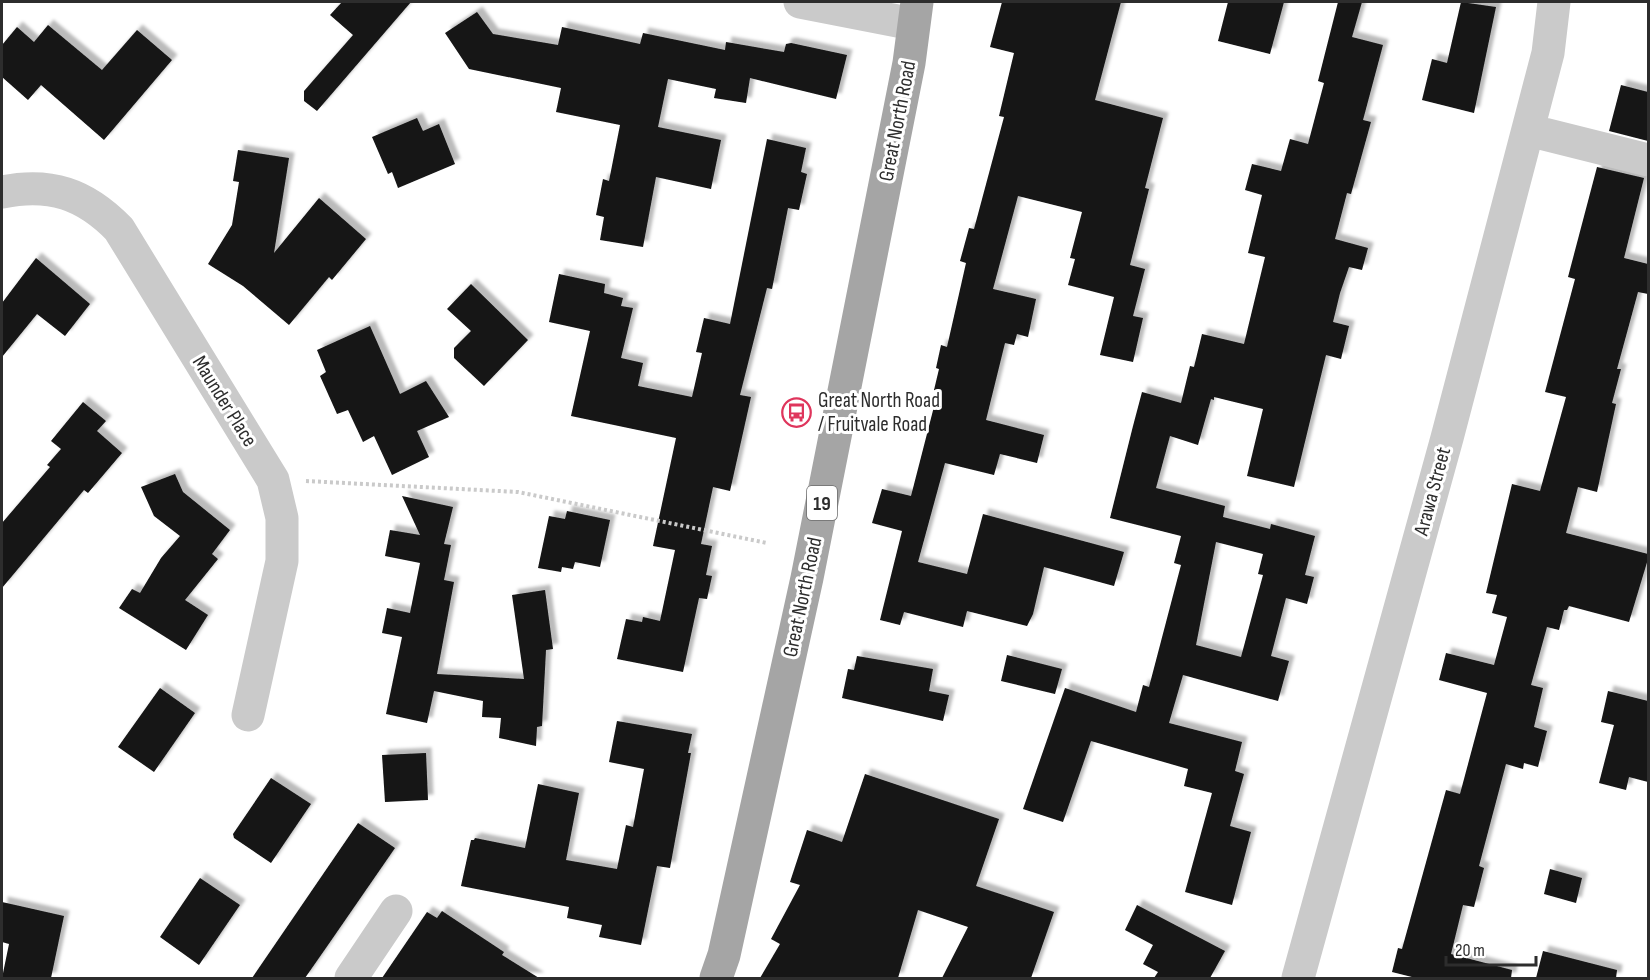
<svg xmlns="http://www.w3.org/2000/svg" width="1650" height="980" font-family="'Sofia Sans Condensed',sans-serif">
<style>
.building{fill:#141414;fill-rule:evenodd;filter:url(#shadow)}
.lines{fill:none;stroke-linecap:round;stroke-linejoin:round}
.path{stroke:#cacaca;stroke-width:4;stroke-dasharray:3 3;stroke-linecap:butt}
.minor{stroke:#cacaca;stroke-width:33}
.major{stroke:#a5a5a5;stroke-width:33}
.labels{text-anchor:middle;stroke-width:6;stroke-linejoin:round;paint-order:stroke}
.shield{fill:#fff;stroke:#6c6c6c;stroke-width:1.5}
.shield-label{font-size:20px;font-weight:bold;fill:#2d2d2d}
.street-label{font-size:21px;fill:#2d2d2d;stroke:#fff}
.poi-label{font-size:21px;fill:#2d2d2d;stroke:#fff;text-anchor:start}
</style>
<defs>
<filter id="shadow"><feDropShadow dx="5.5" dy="-5.5" stdDeviation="1.5" flood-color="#0004"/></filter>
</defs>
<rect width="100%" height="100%" fill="#fff"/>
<path class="building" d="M 342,2 L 411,2 L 317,111 L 304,101 L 304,91 L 353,35 L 330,15 Z
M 1002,2 L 1121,2 L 1095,100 L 1163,118 L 1145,188 L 1149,189 L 1130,265 L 1145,269 L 1133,316 L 1143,318 L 1133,362 L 1100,355 L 1114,297 L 1068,285 L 1075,259 L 1070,258 L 1082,212 L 1018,196 L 993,289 L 1036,299 L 1028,337 L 1017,334 L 1014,345 L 1005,343 L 986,420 L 1044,435 L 1037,463 L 1000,454 L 994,475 L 945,463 L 918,562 L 967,574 L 983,514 L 1124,552 L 1114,586 L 1044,567 L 1033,614 L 1027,626 L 967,611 L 963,627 L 904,612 L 900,625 L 880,620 L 902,531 L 872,523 L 882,489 L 911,496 L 938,391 L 934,390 L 939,369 L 936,368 L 941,345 L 947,347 L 966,263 L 960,261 L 969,228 L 974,229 L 1004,117 L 999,116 L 1014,53 L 990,47 Z
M 1228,2 L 1284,2 L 1270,54 L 1218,41 Z
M 1338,2 L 1362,2 L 1352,37 L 1383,45 L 1363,120 L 1371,122 L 1351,194 L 1347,193 L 1335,239 L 1368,248 L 1362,270 L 1349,267 L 1340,293 L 1333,322 L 1349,326 L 1341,359 L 1326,355 L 1294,487 L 1247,476 L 1263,409 L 1214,397 L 1214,400 L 1211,399 L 1198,445 L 1170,436 L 1156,488 L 1225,506 L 1223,517 L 1270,529 L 1271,524 L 1315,536 L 1305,575 L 1314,577 L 1307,604 L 1286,598 L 1271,656 L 1289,661 L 1278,701 L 1183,675 L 1169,723 L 1242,742 L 1235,771 L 1244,774 L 1230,826 L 1251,832 L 1232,905 L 1185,892 L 1212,793 L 1184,786 L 1188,769 L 1091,741 L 1063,822 L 1023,809 L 1065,688 L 1136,712 L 1143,685 L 1149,687 L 1181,565 L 1174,563 L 1181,536 L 1110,518 L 1133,426 L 1142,392 L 1181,403 L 1190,366 L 1194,367 L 1202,334 L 1244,344 L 1265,257 L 1248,253 L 1262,195 L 1245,190 L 1252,164 L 1281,171 L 1290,139 L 1308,144 L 1324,83 L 1318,81 ZM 1216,542 L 1263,554 L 1258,574 L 1263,575 L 1241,657 L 1196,645 Z
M 1461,2 L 1496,7 L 1474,113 L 1422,100 L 1432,59 L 1447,63 Z
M 477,12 L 493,34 L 558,45 L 562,27 L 640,44 L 643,33 L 725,50 L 726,42 L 784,52 L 786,44 L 791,43 L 847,55 L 836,99 L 750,78 L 746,103 L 714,98 L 716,89 L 668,79 L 658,127 L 721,140 L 711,189 L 656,177 L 643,247 L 600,240 L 604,217 L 596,215 L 603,179 L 609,181 L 620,125 L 556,112 L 561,88 L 469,69 L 445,33 Z
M 48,25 L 102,70 L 137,30 L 172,60 L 104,140 L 41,85 L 28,100 L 2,77 L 2,45 L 17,27 L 34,42 Z
M 1621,85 L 1648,92 L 1648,141 L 1609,131 Z
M 417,118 L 423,131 L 439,124 L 455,164 L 398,188 L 392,172 L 388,174 L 372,137 Z
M 767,139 L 806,148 L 801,172 L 807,174 L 799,210 L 788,208 L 772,289 L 767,288 L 740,395 L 751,397 L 730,491 L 713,487 L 701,544 L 712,546 L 706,575 L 712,576 L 707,599 L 699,598 L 683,672 L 617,659 L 626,619 L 642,622 L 643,617 L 660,621 L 675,550 L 653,546 L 676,438 L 571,416 L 590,331 L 549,322 L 559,274 L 605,284 L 604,293 L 623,298 L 621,306 L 633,308 L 621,358 L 643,363 L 638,386 L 692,397 L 702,353 L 696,352 L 704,318 L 730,324 Z
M 238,150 L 289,158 L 274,253 L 319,198 L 366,239 L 332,280 L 329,277 L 289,325 L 243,286 L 208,264 L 232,225 L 239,182 L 233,181 Z
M 1597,167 L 1644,178 L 1624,258 L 1648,264 L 1648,294 L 1638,292 L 1617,369 L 1621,369 L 1612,403 L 1616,404 L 1597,492 L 1578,487 L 1566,533 L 1648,554 L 1648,559 L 1629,622 L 1569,606 L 1567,610 L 1564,610 L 1559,630 L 1547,627 L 1531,685 L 1543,688 L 1534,727 L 1547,731 L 1538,767 L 1524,763 L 1523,769 L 1506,764 L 1479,866 L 1484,868 L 1474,907 L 1463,905 L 1451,954 L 1512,970 L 1511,978 L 1416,978 L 1392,972 L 1398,948 L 1402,949 L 1446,790 L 1460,794 L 1487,693 L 1439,680 L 1446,653 L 1494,665 L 1507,617 L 1492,613 L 1497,595 L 1486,593 L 1512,484 L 1540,491 L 1566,397 L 1545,392 L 1575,279 L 1568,277 Z
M 36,258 L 90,304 L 65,336 L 37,314 L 2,357 L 2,303 Z
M 471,284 L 528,340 L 484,386 L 454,358 L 454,348 L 471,331 L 447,309 Z
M 370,326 L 400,394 L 426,381 L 449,417 L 417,431 L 429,457 L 392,475 L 374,436 L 363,442 L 348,410 L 337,414 L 320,376 L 326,372 L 317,350 Z
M 83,402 L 106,421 L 97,431 L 122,453 L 88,493 L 84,490 L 2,588 L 2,523 L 50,467 L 47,465 L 61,449 L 51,441 Z
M 175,474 L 183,492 L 230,530 L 212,554 L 218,559 L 185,600 L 208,615 L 186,650 L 119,608 L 132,589 L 140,593 L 161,558 L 180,536 L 154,516 L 141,487 Z
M 402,496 L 453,507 L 444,544 L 451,545 L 444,580 L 454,582 L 437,674 L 524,679 L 512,595 L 545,590 L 553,649 L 546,650 L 542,726 L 537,727 L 536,746 L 499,738 L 501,718 L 482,717 L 483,701 L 434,691 L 427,723 L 386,714 L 402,637 L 382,633 L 387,608 L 410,613 L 420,563 L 385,556 L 390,530 L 420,535 Z
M 567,511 L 610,520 L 600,567 L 575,562 L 573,569 L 562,567 L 561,572 L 538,568 L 549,516 L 565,519 Z
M 1007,655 L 1062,669 L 1055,694 L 1001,681 Z
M 857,656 L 933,669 L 929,691 L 949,695 L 943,721 L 842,698 L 848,669 L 854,670 Z
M 160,688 L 195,713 L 154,772 L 118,747 Z
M 1608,691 L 1648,701 L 1648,782 L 1629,777 L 1626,790 L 1599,783 L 1614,725 L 1601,722 Z
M 617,721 L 692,734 L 688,753 L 691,753 L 670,868 L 657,866 L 641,945 L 599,937 L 602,925 L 567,918 L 569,907 L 461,886 L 471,840 L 474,840 L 475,838 L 525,848 L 538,784 L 579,793 L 566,860 L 617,869 L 626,825 L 633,827 L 644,769 L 609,762 Z
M 426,753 L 428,800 L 385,802 L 382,755 Z
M 865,774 L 999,819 L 976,886 L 1054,912 L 1031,978 L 942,978 L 968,927 L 918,910 L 898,978 L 760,978 L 780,944 L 771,939 L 800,885 L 790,882 L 807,830 L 842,842 Z
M 271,778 L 311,804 L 271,863 L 234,838 L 233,834 Z
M 358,823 L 395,848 L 328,945 L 305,978 L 252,978 Z
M 1550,869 L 1582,878 L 1576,903 L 1544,894 Z
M 200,878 L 240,905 L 199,965 L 160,937 Z
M 2,902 L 64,916 L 51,978 L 2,978 L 9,944 L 2,942 Z
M 1137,905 L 1225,951 L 1210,978 L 1154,978 L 1158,972 L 1143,964 L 1153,945 L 1125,930 Z
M 442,911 L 504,952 L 502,955 L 539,978 L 382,978 L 427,912 L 437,918 Z
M 1543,951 L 1617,970 L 1616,978 L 1536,978 Z"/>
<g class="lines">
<path class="path" d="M 306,481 L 518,492 L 767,543"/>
<path class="minor" d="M 800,2 L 913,24
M 1528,130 L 1648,160
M 2,192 C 50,182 85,194 119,229 L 273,480 L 282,518 L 282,561 L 248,715
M 351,978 L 396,911
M 1298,978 L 1447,438 L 1548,53 L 1554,2"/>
<path class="major" d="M 716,978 L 724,955 L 807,578 L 909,63 L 917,2"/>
</g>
<defs>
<symbol id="bus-ring" viewBox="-11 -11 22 22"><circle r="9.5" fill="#fff" stroke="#df355c" stroke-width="1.5"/><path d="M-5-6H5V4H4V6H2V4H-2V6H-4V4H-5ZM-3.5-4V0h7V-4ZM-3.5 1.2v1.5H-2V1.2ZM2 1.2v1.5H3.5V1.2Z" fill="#df355c"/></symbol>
</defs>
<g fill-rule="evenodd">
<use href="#bus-ring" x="780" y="396" width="33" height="33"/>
</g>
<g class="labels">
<rect class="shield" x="807" y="486" width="30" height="34" rx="4.5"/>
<g class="shield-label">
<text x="822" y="510">19</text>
</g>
<g class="street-label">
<text transform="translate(897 121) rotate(-79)" y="7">Great North Road</text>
<text transform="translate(225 401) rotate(58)" y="7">Maunder Place</text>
<text transform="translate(1432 491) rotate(-75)" y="7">Arawa Street</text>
<text transform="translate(802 597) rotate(-78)" y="7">Great North Road</text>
</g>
<g class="poi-label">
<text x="818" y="407">Great North Road<tspan x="818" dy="24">/ Fruitvale Road</tspan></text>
</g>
</g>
<rect width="1650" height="980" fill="none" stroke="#2d2d2d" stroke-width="6"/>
<path d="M1446 956v9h90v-9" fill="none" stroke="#2d2d2d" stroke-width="3"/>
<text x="1455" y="956" font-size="18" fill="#2d2d2d" stroke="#ffffff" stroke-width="4.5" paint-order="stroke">20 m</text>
</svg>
